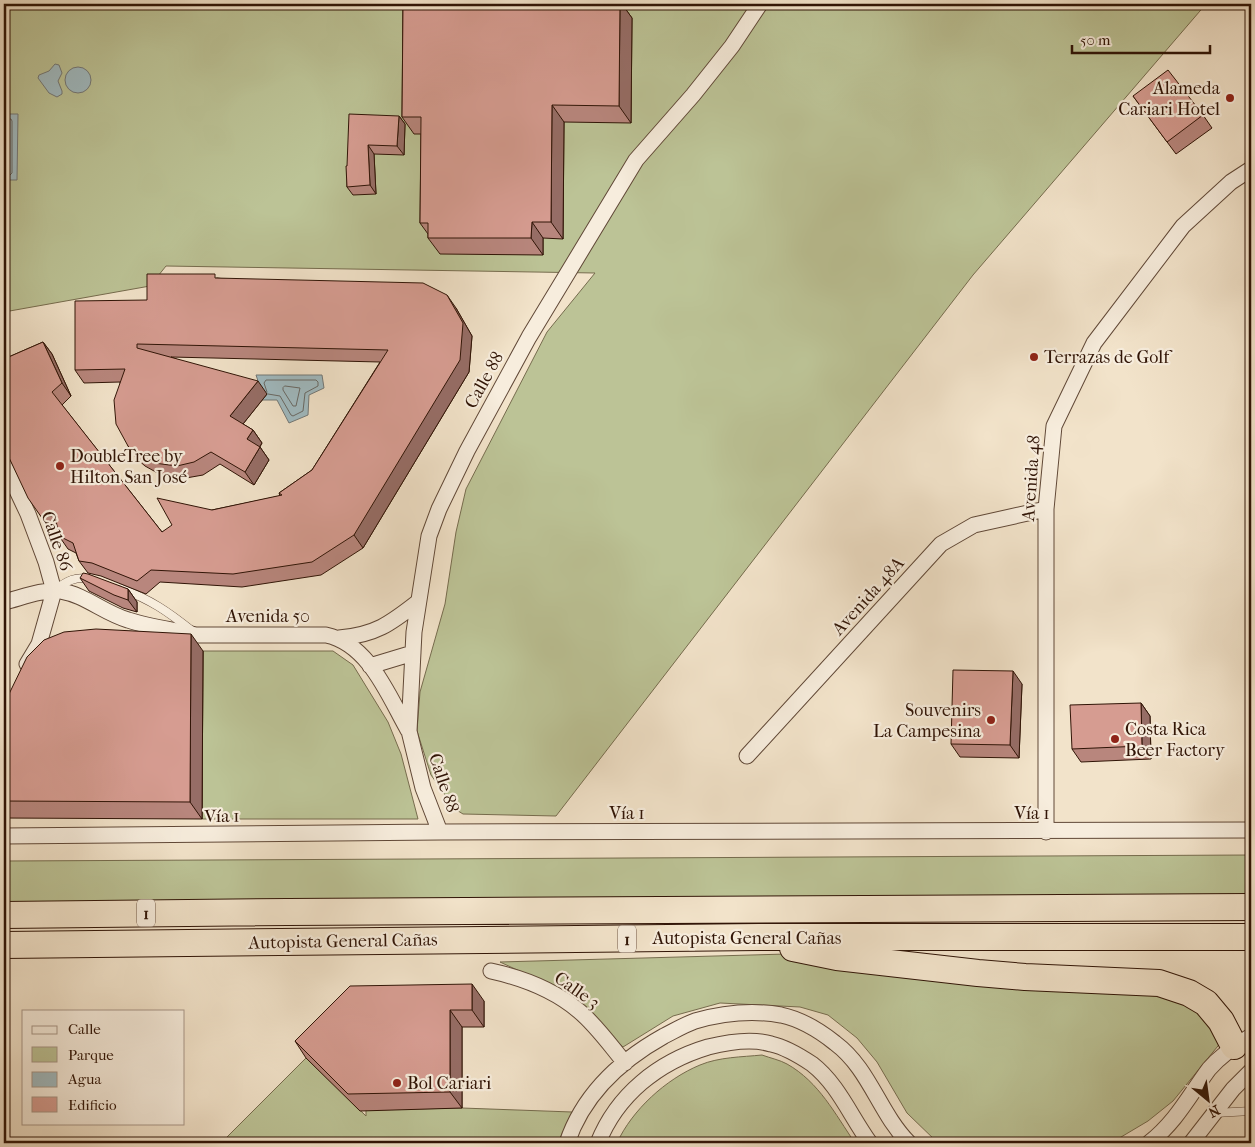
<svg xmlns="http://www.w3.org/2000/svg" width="1255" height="1147" font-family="'IM FELL French Canon',serif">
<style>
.green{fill:#bcc396;stroke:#766c4e}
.water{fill:#a0bbc2;stroke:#737877}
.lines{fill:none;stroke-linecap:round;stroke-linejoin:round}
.shore{stroke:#686864;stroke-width:1}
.service-casing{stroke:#604837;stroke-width:9}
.minor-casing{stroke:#604837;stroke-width:17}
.trunk-casing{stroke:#301406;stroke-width:28}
.service{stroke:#f7eddd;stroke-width:8}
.minor{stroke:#f7eddd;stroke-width:15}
.trunk{stroke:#f2e3ca;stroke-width:26}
.wall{fill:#b8867d;stroke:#301406}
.shaded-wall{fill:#966d66;stroke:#301406}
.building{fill:#d69c91;stroke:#301406}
.poi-dot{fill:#8f2418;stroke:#f7eddd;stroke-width:2}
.labels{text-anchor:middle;stroke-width:4.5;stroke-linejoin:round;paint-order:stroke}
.shield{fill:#f7eddd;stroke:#6c5546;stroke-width:1}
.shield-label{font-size:16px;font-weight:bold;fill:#301406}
.poi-label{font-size:18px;fill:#301406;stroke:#f7eddd;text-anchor:start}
.street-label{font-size:18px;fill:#301406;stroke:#f7eddd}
</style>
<rect width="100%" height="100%" fill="#f2e3ca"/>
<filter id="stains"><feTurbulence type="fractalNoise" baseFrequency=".004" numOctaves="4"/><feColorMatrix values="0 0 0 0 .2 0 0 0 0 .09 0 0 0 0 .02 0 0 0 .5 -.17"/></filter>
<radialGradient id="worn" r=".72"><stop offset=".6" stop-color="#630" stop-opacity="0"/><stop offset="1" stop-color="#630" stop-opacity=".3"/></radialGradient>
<path class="green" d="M 4,4 L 1206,4 L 973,275 L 556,816 L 463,814 L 455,809 L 431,775 L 417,731 L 420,692 L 445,604 L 456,532 L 466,489 L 547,332 L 595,273 L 166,266 L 150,286 L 4,312 Z
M 203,651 L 333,651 L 353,665 L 388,722 L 401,754 L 418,819 L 202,819 Z
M 1251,855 L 1251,896 L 4,904 L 4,861 Z
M 787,954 L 1162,991 L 1190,1003 L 1222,1041 L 1173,1101 L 1148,1121 L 1111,1143 L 938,1143 L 907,1113 L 877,1062 L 857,1038 L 828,1015 L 800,1007 L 720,1003 L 673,1016 L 623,1047 L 573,996 L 500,962 Z
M 762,1055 C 770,1058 780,1060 787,1064 C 819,1082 835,1114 855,1143 L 617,1143 C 632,1110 666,1079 700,1065 C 719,1057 742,1057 762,1055 Z
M 306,1058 L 366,1116 L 366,1110 L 462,1108 L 572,1112 L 558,1143 L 221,1143 Z"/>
<path class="water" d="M 55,64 L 59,65 L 62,73 L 58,81 L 62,91 L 62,94 L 57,97 L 49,93 L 38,78 L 39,75 L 49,71 Z
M65 80a13 13 0 1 1 26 0a13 13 0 1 1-26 0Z
M 4,114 L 18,114 L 17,180 L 4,180 Z
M 256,375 L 322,375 L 324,388 L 309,395 L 308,415 L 289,423 L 277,400 L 262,400 L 262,393 Z"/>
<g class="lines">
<path class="shore" d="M 4,119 L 11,119 L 12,121 L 12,173 L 10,175 L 4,175
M 285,386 L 300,388 L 296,406 L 293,406 L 283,390 L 283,388 Z
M 267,392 L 264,383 L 266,380 L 316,380 L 318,382 L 318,386 L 305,393 L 303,411 L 293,416 L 291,415 L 280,396 L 268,394"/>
<defs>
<path id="service" d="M 56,589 C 67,581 76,576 89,579
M 122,589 C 151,600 167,611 191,630
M 1215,1113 L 1251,1111"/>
<path id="minor" d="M 4,463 L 28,514 L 46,562 L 54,591 L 39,644 L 27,664
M 4,602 C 21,598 42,589 61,591 C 85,595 104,613 128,620 C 150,627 174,630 196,635 L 171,634
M 196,635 L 326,635 C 369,644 388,695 408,730
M 339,638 C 375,635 390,624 418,602
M 370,666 L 413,653
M 747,756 L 941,544 L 974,525 L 1046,509
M 440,832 L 423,788 L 409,731 L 414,632 L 429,536 L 439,509 L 467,451 L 529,337 L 636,160 L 693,95 L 732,46 L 760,4
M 1046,832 L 1046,509 L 1054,426 L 1094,343 L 1183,226 L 1231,182 L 1251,169
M 4,836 L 440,832 L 1251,830
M 491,971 C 523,978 553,989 579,1011 C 596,1025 610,1045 625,1063
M 567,1143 C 583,1095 621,1060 664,1036 C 674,1031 684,1025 695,1021 C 723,1013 752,1010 781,1015 C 800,1019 820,1031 835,1043 C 870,1069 879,1113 909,1143
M 598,1143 C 617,1095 658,1062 708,1047 C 728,1042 751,1038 771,1044 C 785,1047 800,1056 812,1064 C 838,1084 851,1117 870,1143
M 1149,1143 C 1176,1122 1189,1096 1209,1069 C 1221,1055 1236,1045 1251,1036
M 1191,1143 L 1233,1089 L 1251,1071"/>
<path id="trunk" d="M 4,915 L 288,912 L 1251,907
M 4,945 L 759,937 L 1251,937
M 793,948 L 837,957 L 978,973 L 1025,977 L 1159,983 L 1189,993 L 1206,1003 L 1221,1021 L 1234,1046"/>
</defs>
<use href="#service" class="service-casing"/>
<use href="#minor" class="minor-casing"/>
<use href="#trunk" class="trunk-casing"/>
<use href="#service" class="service"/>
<use href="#minor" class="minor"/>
<use href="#trunk" class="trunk"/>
</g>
<path class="wall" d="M 403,4 L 622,4 L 632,18 L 631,123 L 564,122 L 563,239 L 543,238 L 543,255 L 440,254 L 428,238 L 428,234 L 420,223 L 421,134 L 414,134 L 402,117 Z
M 1133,96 L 1203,115 L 1212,128 L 1176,154 Z
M 399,116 L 405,124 L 404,155 L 374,154 L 376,194 L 353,195 L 347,187 L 347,166 Z
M 217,278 L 456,308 L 472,336 L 469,372 L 363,548 L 321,575 L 242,587 L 160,582 L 146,594 L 101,576 L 88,573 L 79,561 L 76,553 L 68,549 L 59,536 L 58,530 L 51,531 L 42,518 L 8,456 L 4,451 L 4,359 L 43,342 L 52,354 L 71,396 L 62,405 L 162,532 L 212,510 L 280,496 L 279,493 L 312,470 L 380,362 L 171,357 L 267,394 L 243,424 L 253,430 L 262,443 L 260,447 L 269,460 L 254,485 L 220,464 L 203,475 L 186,478 L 163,476 L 145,466 L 137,459 L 128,446 L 120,382 L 84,383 L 75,370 L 147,300 Z
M 80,578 L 128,589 L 137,602 L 137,612 L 123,608 L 89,591 Z
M 203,651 L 202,819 L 4,818 L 4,709 Z
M 1022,684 L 1019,758 L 960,757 L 951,744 Z
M 1141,703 L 1150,716 L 1151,759 L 1081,762 L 1072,749 Z
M 484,1001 L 484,1027 L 462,1027 L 462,1108 L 360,1111 L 306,1058 L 295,1041 Z"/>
<path class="shaded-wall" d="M 620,4 L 622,4 L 632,18 L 631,123 L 619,106 Z
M 552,105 L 564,122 L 563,239 L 551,222 Z
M 399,116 L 405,124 L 404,155 L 397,146 Z
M 368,145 L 374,154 L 376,194 L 370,185 Z
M 532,222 L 543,238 L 543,255 L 531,238 Z
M 447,295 L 456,308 L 472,336 L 469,372 L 363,548 L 354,535 Z
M 43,342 L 52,354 L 71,396 L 62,383 Z
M 258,381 L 267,394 L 239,429 L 230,416 Z
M 253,430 L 262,443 L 256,452 L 247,439 Z
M 260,447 L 269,460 L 254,485 L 245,472 Z
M 128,589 L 137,602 L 137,612 L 128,600 Z
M 191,634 L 203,651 L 202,819 L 190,802 Z
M 1013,671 L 1022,684 L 1019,758 L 1010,745 Z
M 1141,703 L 1150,716 L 1151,759 L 1142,746 Z
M 472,984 L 484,1001 L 484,1027 L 472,1010 Z
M 450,1010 L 462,1027 L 462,1108 L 450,1092 Z"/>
<path class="building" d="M 403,4 L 620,4 L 619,106 L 552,105 L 551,222 L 532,222 L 531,238 L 428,238 L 428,223 L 420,223 L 421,117 L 402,117 Z
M 1168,70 L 1203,115 L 1167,142 L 1133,96 Z
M 349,114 L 399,116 L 397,146 L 368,145 L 370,185 L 347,187 L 346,166 L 347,166 Z
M 147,274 L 215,274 L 215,278 L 423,283 L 447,295 L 463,323 L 460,360 L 354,535 L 312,562 L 233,574 L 151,570 L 137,581 L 92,563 L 79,561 L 73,543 L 59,536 L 55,515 L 42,518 L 28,498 L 4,447 L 4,359 L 43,342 L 62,383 L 52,392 L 162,532 L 172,525 L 157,498 L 212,510 L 282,495 L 279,493 L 312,470 L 388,350 L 137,344 L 137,348 L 258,381 L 230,416 L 253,430 L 247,439 L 260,447 L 245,472 L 211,452 L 194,462 L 177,466 L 154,463 L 136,454 L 128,446 L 116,424 L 114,400 L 125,369 L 75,370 L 75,301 L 147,300 Z
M 83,573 L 88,574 L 128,589 L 128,600 L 114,595 L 80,578 Z
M 96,629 L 191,634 L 190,802 L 4,801 L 4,709 L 9,694 L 27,657 L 44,640 L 64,632 Z
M 953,670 L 1013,671 L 1010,745 L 951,744 Z
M 1141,703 L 1142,746 L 1072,749 L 1070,705 Z
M 472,984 L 472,1010 L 450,1010 L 450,1092 L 348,1094 L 295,1041 L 350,986 Z"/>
<g class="poi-dot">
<circle cx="1230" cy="98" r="5"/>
<circle cx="1034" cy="357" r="5"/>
<circle cx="60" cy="466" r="5"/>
<circle cx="991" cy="720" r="5"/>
<circle cx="1115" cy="739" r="5"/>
<circle cx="397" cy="1083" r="5"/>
</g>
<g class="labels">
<g class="shield">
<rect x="137" y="899.5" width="18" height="27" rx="4"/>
<rect x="618" y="925.5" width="18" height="27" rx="4"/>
</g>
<g class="shield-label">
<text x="146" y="919">1</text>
<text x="627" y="945">1</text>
</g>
<g class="poi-label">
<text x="1220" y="94" text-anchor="end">Alameda<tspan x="1220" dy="21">Cariari Hotel</tspan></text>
<text x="1044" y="363">Terrazas de Golf</text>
<text x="70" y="462">DoubleTree by<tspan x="70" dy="21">Hilton San José</tspan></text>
<text x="981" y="716" text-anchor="end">Souvenirs<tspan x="981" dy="21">La Campesina</tspan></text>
<text x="1125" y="735">Costa Rica<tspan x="1125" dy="21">Beer Factory</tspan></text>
<text x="407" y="1089">Bol Cariari</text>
</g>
<g class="street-label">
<text transform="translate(484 380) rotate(-61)" y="6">Calle 88</text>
<text transform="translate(1031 478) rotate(-86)" y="6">Avenida 48</text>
<text transform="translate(57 541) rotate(71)" y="6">Calle 86</text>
<text transform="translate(868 596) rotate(-48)" y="6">Avenida 48A</text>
<text x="268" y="622">Avenida 50</text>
<text transform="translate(444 783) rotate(72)" y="6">Calle 88</text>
<text x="627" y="819">Vía 1</text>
<text x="1032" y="819">Vía 1</text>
<text transform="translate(222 816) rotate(-1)" y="6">Vía 1</text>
<text x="747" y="944">Autopista General Cañas</text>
<text transform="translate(343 941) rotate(-1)" y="6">Autopista General Cañas</text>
<text transform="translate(577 990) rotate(35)" y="6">Calle 3</text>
</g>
</g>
<rect width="1255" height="1147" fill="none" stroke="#f2e3ca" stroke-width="20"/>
<rect x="5" y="5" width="1245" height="1137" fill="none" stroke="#301406" stroke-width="2.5"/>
<rect x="10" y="10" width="1235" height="1127" fill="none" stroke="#301406"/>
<rect x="22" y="1010" width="162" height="115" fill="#f7eddd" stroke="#a79687"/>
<rect x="32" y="1026" width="25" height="8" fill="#f7eddd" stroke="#a79687"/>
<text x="68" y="1034" font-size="15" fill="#301406">Calle</text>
<rect x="32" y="1047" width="25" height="15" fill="#bcc396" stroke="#a79687"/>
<text x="68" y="1060" font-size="15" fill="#301406">Parque</text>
<rect x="32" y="1072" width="25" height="15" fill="#a0bbc2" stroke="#a79687"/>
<text x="68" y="1084" font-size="15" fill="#301406">Agua</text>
<rect x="32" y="1097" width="25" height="15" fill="#d69c91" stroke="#a79687"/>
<text x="68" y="1110" font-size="15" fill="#301406">Edificio</text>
<g transform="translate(1208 1100) rotate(151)" stroke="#f7eddd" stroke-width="4" paint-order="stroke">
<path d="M0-4L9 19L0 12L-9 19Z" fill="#301406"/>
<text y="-8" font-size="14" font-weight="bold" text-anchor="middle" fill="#301406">N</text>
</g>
<path d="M1072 45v8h138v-8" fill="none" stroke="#301406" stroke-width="2.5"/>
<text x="1080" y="45" font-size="15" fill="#301406" stroke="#f7eddd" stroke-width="4" paint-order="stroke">50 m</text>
<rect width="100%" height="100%" filter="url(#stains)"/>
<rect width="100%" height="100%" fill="url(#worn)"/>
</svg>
